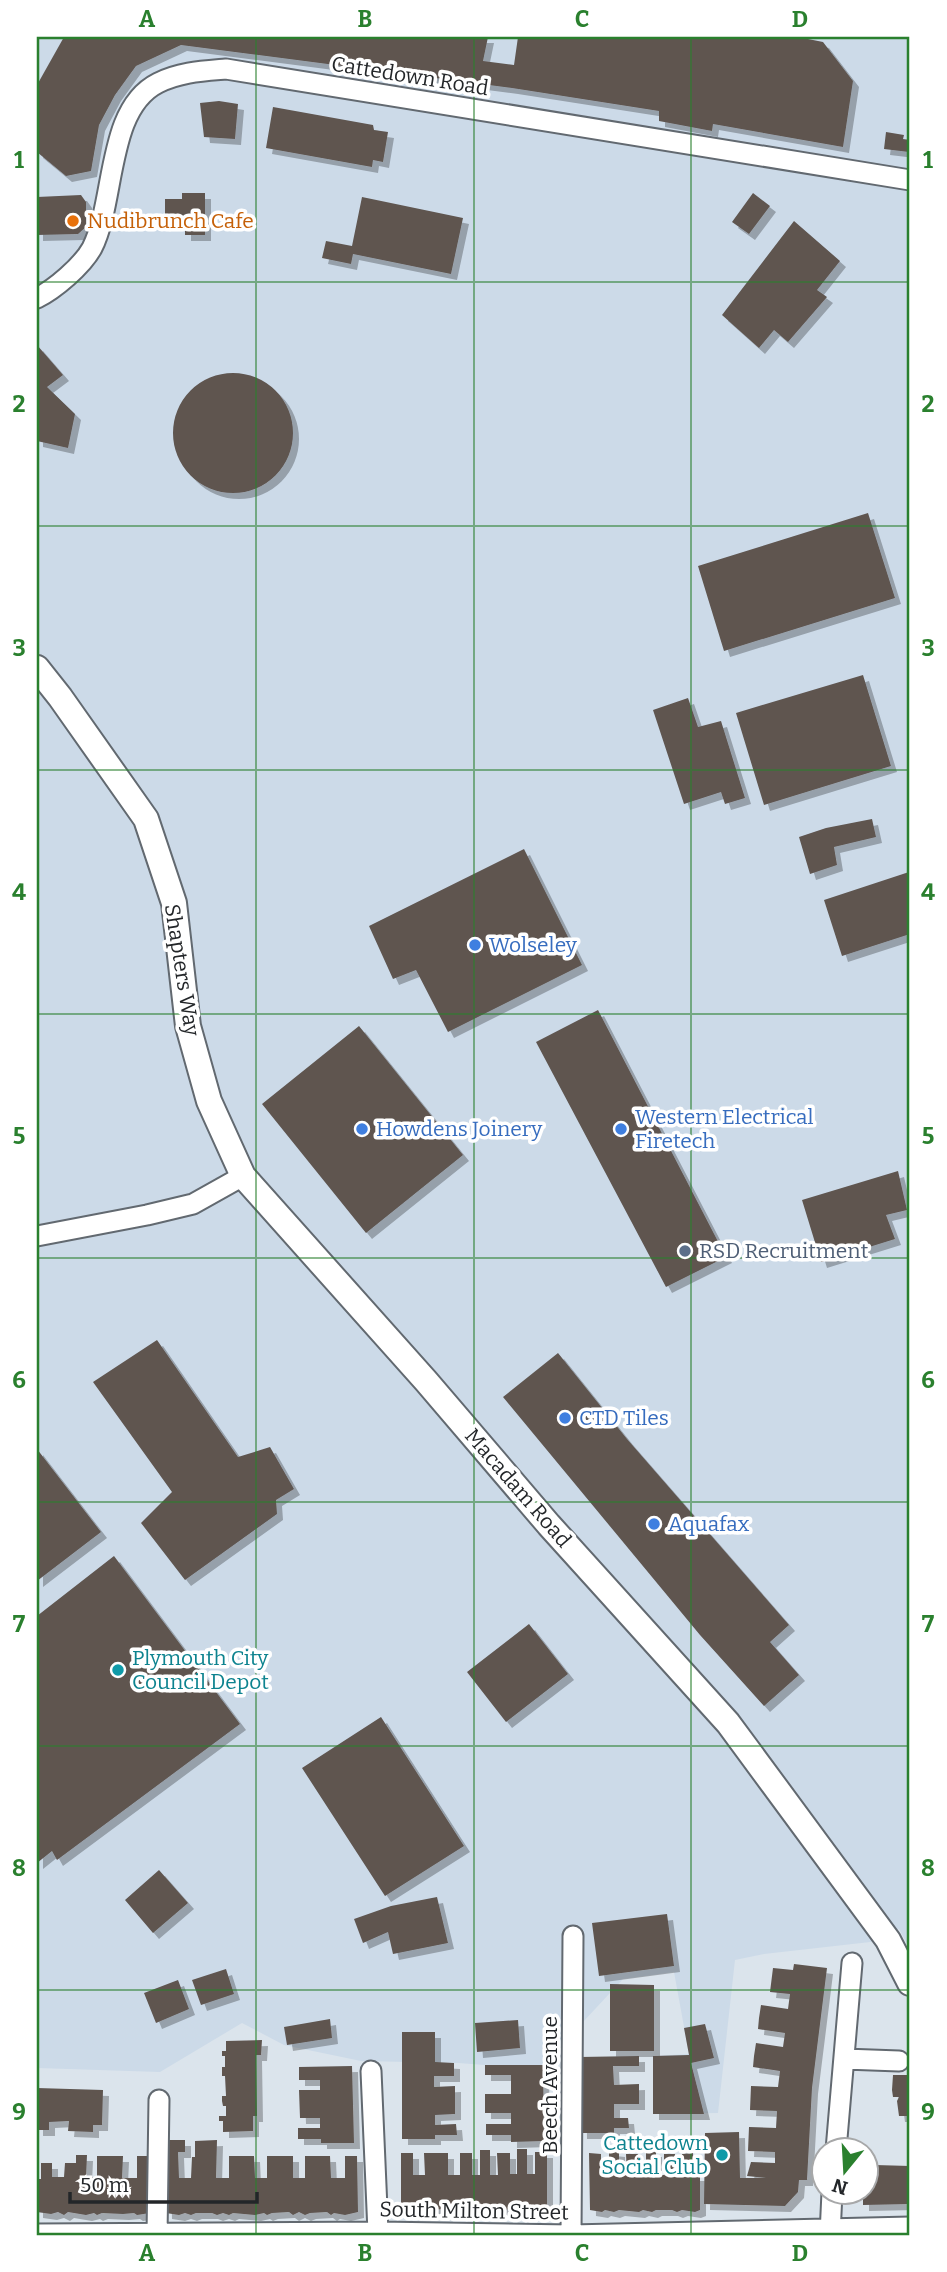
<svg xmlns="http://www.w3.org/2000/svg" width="947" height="2272" font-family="Bitter,serif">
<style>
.built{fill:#ccdae8}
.building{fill:#5e5550;filter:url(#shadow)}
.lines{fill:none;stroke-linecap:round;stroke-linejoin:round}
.minor-casing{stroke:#626970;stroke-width:23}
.tertiary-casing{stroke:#626970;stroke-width:28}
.minor{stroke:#fff;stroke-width:19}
.tertiary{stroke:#fff;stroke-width:24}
.grid{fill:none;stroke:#2a802e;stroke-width:2;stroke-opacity:0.55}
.food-dot{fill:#e8710a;stroke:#fff;stroke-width:2.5}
.shop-dot{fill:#3f7fe0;stroke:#fff;stroke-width:2.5}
.service-dot{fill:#5c6f8a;stroke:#fff;stroke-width:2.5}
.culture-dot{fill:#0f9aa8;stroke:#fff;stroke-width:2.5}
.labels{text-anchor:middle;stroke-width:7;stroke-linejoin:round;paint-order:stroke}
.street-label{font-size:21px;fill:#232629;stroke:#fff}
.food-label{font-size:21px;fill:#c56008;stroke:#fff;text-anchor:start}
.shop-label{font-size:21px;fill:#366cbe;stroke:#fff;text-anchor:start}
.service-label{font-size:21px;fill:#4e5e75;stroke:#fff;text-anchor:start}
.culture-label{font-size:21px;fill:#0d838f;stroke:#fff;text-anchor:start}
.neatline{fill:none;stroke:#2a802e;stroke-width:2.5}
.grid-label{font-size:23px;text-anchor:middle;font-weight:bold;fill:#2a802e}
</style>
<defs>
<filter id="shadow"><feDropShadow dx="6" dy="6" stdDeviation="0" flood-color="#0004"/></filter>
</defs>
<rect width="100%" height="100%" fill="#dbe4ec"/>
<path class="built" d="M 37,37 L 910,37 L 910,1949 L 899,1929 L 882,1932 L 888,1940 L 764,1954 L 735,1960 L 718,2113 L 653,2114 L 653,2056 L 689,2054 L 674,1972 L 623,1979 L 556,2051 L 556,2060 L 543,2065 L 485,2065 L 458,2063 L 361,2061 L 284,2045 L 242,2023 L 160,2072 L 37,2068 Z"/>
<path class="building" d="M 64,37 L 488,37 L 483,61 L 514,65 L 518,37 L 798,37 L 823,42 L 853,81 L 843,147 L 713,124 L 712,131 L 659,121 L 659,111 L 512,88 L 181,45 L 136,66 L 115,95 L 99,125 L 91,171 L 66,176 L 37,152 L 37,85 Z
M 219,101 L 238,104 L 235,139 L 204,137 L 200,103 Z
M 273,107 L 373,125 L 374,130 L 388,132 L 383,162 L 373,160 L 372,167 L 266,148 Z
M 886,132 L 904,135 L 903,139 L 910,140 L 909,152 L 884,149 Z
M 182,193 L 205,193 L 205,235 L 185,235 L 185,225 L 165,225 L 165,199 L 182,199 Z
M 753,193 L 770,206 L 749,234 L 732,222 Z
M 81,195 L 86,202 L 86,227 L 78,234 L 37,235 L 37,197 Z
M 362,197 L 463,218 L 451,274 L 353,254 L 351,264 L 322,258 L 326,241 L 352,246 Z
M 794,221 L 840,261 L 817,290 L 827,297 L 788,342 L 774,330 L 759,348 L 722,315 Z
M 37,345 L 63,375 L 47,387 L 75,414 L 68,448 L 37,441 Z
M173 433a60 60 0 1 1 120 0a60 60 0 1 1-120 0Z
M 868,513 L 895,598 L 724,651 L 698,566 Z
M 863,675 L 891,766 L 764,805 L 736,713 Z
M 688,698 L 698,727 L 721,721 L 745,798 L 725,804 L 721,792 L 684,804 L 653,710 Z
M 872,819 L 876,837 L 834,847 L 837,865 L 810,874 L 799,837 L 826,828 Z
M 524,849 L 582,965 L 448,1032 L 416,970 L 393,979 L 369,926 Z
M 909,872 L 910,934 L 842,956 L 824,900 Z
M 598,1010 L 726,1257 L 666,1287 L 536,1042 Z
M 359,1026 L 463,1155 L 366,1233 L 262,1104 Z
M 898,1171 L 907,1210 L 886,1215 L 895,1239 L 821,1262 L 802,1200 Z
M 157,1340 L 238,1457 L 270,1447 L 294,1489 L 276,1500 L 277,1514 L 185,1580 L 141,1523 L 172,1492 L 93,1382 Z
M 558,1353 L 627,1439 L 789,1625 L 770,1642 L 799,1675 L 764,1706 L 700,1635 L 503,1397 Z
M 37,1449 L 101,1532 L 37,1581 Z
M 114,1556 L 240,1724 L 57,1860 L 52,1851 L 37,1863 L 37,1616 Z
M 529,1624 L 568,1674 L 506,1722 L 467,1672 Z
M 381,1717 L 464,1846 L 385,1896 L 302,1768 Z
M 159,1870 L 188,1903 L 153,1933 L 125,1900 Z
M 437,1897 L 448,1943 L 393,1954 L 388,1932 L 363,1943 L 354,1919 L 391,1906 Z
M 667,1914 L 674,1966 L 599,1976 L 592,1923 Z
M 794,1964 L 827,1968 L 812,2088 L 807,2180 L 799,2180 L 798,2192 L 785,2206 L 704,2204 L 705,2133 L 739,2132 L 740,2178 L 766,2178 L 747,2176 L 751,2162 L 775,2163 L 775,2152 L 748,2151 L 749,2127 L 776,2128 L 777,2111 L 750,2110 L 751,2086 L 778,2087 L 780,2071 L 753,2067 L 754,2056 L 756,2043 L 783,2047 L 785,2033 L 758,2029 L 759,2018 L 761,2005 L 788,2009 L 790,1994 L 770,1992 L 773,1968 L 793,1970 Z
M 226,1969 L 234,1994 L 201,2005 L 192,1980 Z
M 178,1980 L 189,2009 L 156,2023 L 144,1993 Z
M 610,1984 L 654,1985 L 654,2051 L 610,2051 Z
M 330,2019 L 332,2038 L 287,2045 L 284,2027 Z
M 518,2020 L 520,2048 L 477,2052 L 475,2023 Z
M 705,2024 L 714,2058 L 691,2063 L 704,2114 L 653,2114 L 653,2056 L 689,2055 L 684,2028 Z
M 402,2032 L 435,2032 L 435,2062 L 454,2063 L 454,2076 L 434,2076 L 434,2087 L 455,2086 L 455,2114 L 435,2115 L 435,2125 L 456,2124 L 457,2135 L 435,2135 L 435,2139 L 402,2139 Z
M 262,2040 L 261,2055 L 256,2055 L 257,2116 L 253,2116 L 253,2131 L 223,2132 L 223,2121 L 219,2121 L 219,2116 L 226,2116 L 226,2106 L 223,2106 L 222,2101 L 222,2096 L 226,2096 L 225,2076 L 222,2076 L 222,2067 L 225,2067 L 225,2056 L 222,2056 L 222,2051 L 226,2051 L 226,2041 Z
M 639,2056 L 639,2066 L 613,2066 L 614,2085 L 639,2084 L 639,2104 L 614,2104 L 614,2118 L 628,2118 L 629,2128 L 614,2128 L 614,2133 L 581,2133 L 580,2057 Z
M 485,2065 L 543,2065 L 544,2141 L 511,2142 L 511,2135 L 486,2135 L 486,2124 L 511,2124 L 511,2113 L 485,2113 L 485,2094 L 511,2094 L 511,2075 L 485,2075 Z
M 352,2066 L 354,2143 L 321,2143 L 321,2139 L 298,2139 L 298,2128 L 320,2128 L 320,2118 L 300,2118 L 299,2090 L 320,2090 L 320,2080 L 299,2080 L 299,2067 Z
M 893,2075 L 910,2075 L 910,2116 L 899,2116 L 897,2101 L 899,2097 L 893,2097 L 892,2090 Z
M 37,2088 L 103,2090 L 102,2125 L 93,2125 L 93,2132 L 68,2131 L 69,2121 L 49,2122 L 49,2130 L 37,2130 Z
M 164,2140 L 185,2140 L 185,2152 L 178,2152 L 179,2178 L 191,2178 L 192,2157 L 195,2157 L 195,2141 L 217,2140 L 216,2178 L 229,2178 L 229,2156 L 254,2156 L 255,2178 L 267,2178 L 267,2156 L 293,2156 L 293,2178 L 305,2178 L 305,2156 L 330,2156 L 331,2178 L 345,2178 L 345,2156 L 357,2156 L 358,2212 L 345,2215 L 334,2213 L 331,2215 L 327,2212 L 310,2213 L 305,2215 L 299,2212 L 293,2215 L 289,2212 L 272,2213 L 267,2215 L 264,2213 L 255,2215 L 233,2213 L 229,2215 L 223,2213 L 217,2215 L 212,2213 L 196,2213 L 191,2215 L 185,2213 L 179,2215 L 166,2213 Z
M 517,2149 L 527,2149 L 527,2174 L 535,2174 L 535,2152 L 547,2152 L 547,2208 L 535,2210 L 526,2209 L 522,2211 L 518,2208 L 497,2211 L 494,2209 L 485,2211 L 481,2209 L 464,2209 L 460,2211 L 457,2210 L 449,2211 L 445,2209 L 429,2210 L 424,2212 L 419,2210 L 413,2212 L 401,2209 L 401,2153 L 413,2153 L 413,2175 L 425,2175 L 424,2153 L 448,2153 L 448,2175 L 460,2175 L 460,2153 L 472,2153 L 472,2175 L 480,2175 L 480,2150 L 490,2150 L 490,2175 L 498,2175 L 497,2153 L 510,2153 L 510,2174 L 517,2174 Z
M 609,2150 L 619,2151 L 619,2175 L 627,2175 L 626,2154 L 638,2154 L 639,2176 L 646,2175 L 646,2151 L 656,2151 L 656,2175 L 664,2175 L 664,2154 L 675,2154 L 676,2175 L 682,2175 L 682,2154 L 693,2153 L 694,2175 L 700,2175 L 700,2210 L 695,2212 L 682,2210 L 677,2212 L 672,2210 L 656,2210 L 652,2212 L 643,2210 L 639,2212 L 619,2210 L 614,2212 L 605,2210 L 602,2212 L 590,2210 L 589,2153 L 601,2154 L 601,2175 L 609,2175 Z
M 76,2155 L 87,2155 L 86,2177 L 97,2178 L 97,2156 L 123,2156 L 122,2178 L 137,2178 L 137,2156 L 149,2156 L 150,2213 L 137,2215 L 134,2213 L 123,2214 L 102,2213 L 97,2215 L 94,2213 L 86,2215 L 68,2212 L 64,2215 L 58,2212 L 51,2214 L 37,2212 L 37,2179 L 41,2179 L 41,2163 L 52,2163 L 52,2177 L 64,2177 L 65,2163 L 76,2163 Z
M 875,2165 L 910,2166 L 910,2204 L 863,2205 L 863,2192 L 866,2192 L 866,2166 Z"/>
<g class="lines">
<defs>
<path id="minor" d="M 37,298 C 55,289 82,266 92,248 C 116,201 106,109 158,83 C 180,72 203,71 226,69 L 910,180
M 37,1236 L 147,1215 L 193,1204 L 243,1176
M 844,2059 L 899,2061
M 371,2071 L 378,2232
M 836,2150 L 852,1963
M 37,2234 L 378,2232 L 571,2235 L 910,2227
M 157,2235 L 159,2100
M 571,2235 L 573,1936
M 830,2235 L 832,2192"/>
<path id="tertiary" d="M 37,668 L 60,697 L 146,819 L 174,903 L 188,1026 L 209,1101 L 243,1176 L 426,1381 L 549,1525 L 728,1723 L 888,1940 L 910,1983"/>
</defs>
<use href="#minor" class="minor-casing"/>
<use href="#tertiary" class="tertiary-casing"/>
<use href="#minor" class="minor"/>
<use href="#tertiary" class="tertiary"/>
</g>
<path class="grid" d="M 256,37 L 256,2235M 474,37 L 474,2235M 691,37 L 691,2235M 37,282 L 910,282M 37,526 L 910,526M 37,770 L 910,770M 37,1014 L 910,1014M 37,1258 L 910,1258M 37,1502 L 910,1502M 37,1746 L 910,1746M 37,1990 L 910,1990"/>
<circle class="food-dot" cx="73" cy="221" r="7"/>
<g class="shop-dot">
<circle cx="475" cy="945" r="7"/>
<circle cx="362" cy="1129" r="7"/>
<circle cx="621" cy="1129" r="7"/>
<circle cx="565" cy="1418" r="7"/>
<circle cx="654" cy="1524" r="7"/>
</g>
<circle class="service-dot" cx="685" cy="1251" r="7"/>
<g class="culture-dot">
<circle cx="118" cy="1670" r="7"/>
<circle cx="722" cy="2155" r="7"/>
</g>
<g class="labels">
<g class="street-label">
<text transform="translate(410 76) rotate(9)" y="7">Cattedown Road</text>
<text transform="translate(182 970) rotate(81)" y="7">Shapters Way</text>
<text transform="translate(518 1488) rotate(49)" y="7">Macadam Road</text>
<text transform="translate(550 2085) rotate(-90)" y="7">Beech Avenue</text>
<text transform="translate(474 2211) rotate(1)" y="7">South Milton Street</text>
</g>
<g class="food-label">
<text x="87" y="228">Nudibrunch Cafe</text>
</g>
<g class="shop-label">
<text x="489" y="952">Wolseley</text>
<text x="635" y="1124">Western Electrical<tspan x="635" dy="24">Firetech</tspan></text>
<text x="376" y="1136">Howdens Joinery</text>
<text x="579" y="1425">CTD Tiles</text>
<text x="668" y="1531">Aquafax</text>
</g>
<g class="service-label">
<text x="699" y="1258">RSD Recruitment</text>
</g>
<g class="culture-label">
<text x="132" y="1665">Plymouth City<tspan x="132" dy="24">Council Depot</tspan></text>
<text x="708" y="2150" text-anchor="end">Cattedown<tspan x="708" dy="24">Social Club</tspan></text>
</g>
</g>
<rect width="947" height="2272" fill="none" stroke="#ffffff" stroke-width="77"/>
<g transform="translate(845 2171) rotate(198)"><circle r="33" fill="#ffffff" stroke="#a7a8a9" stroke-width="2"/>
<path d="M0-5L12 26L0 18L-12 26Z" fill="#2a802e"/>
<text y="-10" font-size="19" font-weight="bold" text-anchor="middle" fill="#232629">N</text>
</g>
<path d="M70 2192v10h187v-10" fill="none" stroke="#232629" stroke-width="3.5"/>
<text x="80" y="2192" font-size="21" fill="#232629" stroke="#ffffff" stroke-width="5" paint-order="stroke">50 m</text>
<rect x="38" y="38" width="870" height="2196" class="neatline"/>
<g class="grid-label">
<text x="147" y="27">A</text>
<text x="365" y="27">B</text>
<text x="582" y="27">C</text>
<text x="800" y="27">D</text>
<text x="19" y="168">1</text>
<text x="928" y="168">1</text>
<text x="19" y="412">2</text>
<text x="928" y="412">2</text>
<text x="19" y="656">3</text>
<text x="928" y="656">3</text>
<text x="19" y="900">4</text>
<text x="928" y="900">4</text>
<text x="19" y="1144">5</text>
<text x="928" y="1144">5</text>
<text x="19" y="1388">6</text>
<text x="928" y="1388">6</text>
<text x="19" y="1632">7</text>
<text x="928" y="1632">7</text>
<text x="19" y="1876">8</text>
<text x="928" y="1876">8</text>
<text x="19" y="2120">9</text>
<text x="928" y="2120">9</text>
<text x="147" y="2261">A</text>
<text x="365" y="2261">B</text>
<text x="582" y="2261">C</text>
<text x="800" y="2261">D</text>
</g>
</svg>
